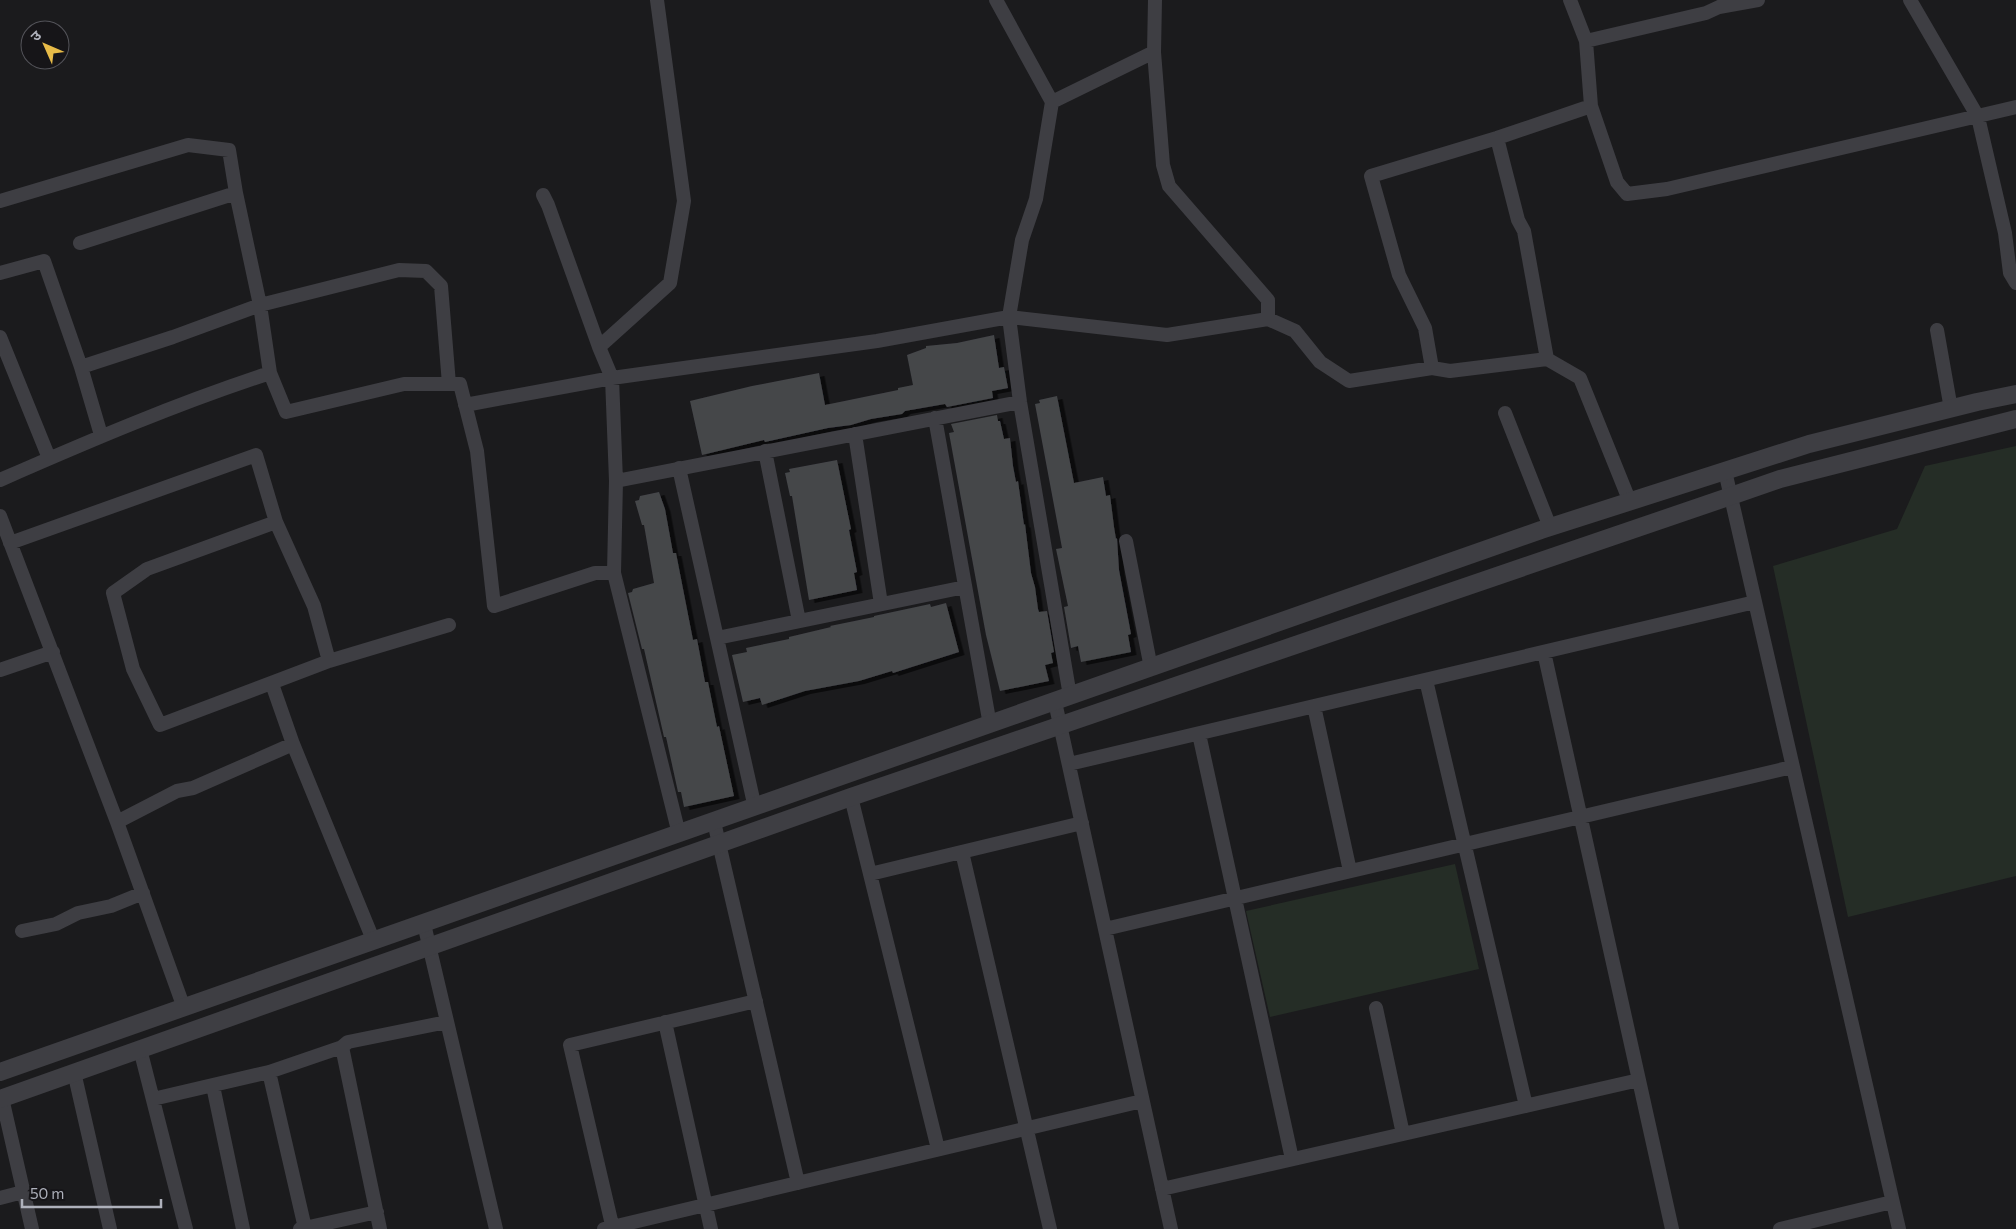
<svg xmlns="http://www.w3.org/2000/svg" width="2016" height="1229" font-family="Commissioner,'Noto Sans Devanagari',sans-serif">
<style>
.green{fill:#252d26}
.building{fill:#45464a;filter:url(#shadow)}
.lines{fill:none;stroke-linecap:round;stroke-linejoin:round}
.minor{stroke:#3e3e43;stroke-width:14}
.tertiary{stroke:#3e3e43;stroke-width:18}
</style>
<defs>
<filter id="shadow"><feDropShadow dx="5.5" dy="3" stdDeviation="0" flood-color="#0009"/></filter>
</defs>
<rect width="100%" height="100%" fill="#1b1b1d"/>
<path class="green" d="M 2016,446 L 2016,876 L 1848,917 L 1773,566 L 1897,529 L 1925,466 Z
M 1455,864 L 1479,969 L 1270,1017 L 1246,911 Z"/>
<path class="building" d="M 994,335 L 999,368 L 1004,367 L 1008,388 L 992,391 L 993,398 L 947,407 L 945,404 L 905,411 L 902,414 L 871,419 L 851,425 L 828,428 L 765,442 L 764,440 L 702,455 L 690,401 L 752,386 L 819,373 L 825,405 L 898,390 L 898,388 L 913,385 L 907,355 L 926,348 L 926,346 L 957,343 Z
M 1057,396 L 1074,483 L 1103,477 L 1106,496 L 1110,495 L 1114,527 L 1116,539 L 1117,538 L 1119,570 L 1131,634 L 1128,635 L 1131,652 L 1081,662 L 1078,646 L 1071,648 L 1064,607 L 1068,606 L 1056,549 L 1062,548 L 1035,404 L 1040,403 L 1039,400 Z
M 997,415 L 998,421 L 1000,421 L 1004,439 L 1010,438 L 1013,466 L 1016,482 L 1018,481 L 1024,525 L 1025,524 L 1031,573 L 1035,587 L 1038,609 L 1039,612 L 1047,611 L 1054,652 L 1051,653 L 1053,663 L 1045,665 L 1049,681 L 1000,691 L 986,635 L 949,433 L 954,432 L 951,424 Z
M 837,460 L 851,529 L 849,530 L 857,572 L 854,573 L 857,590 L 809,600 L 792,496 L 790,496 L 785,473 L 790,472 L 789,469 Z
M 659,492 L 665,509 L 673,553 L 676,553 L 693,640 L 697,639 L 705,682 L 708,682 L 717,727 L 719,726 L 734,796 L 684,807 L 681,792 L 678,792 L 666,737 L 664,737 L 644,649 L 642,649 L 628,593 L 632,592 L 633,589 L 654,583 L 644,525 L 642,525 L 635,501 L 639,500 L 640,496 Z
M 946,603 L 959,652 L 893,673 L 892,671 L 859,681 L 805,691 L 762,705 L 760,698 L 743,702 L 732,655 L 747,652 L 746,648 L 789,639 L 789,637 L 831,627 L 830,626 L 874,617 L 874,616 L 930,604 L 931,607 Z"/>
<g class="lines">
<path class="minor" d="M 996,0 L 1052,102 L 1036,199 L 1022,240 L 1009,317 L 1020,402 L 1070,696
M 1155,0 L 1154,52 L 1163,165 L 1169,186 L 1268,300 L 1268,319
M 1570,0 L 1586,41 L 1591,106 L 1617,182 L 1627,194 L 1667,189 L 2016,107
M 1910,0 L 1978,117 L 2005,233 L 2010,273 L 2016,283
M 1586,41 L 1706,13 L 1719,7 L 1758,0
M 1052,102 L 1154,52
M 1497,138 L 1518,220 L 1524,231 L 1547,359
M 543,195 L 548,205 L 599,347
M 0,201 L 188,145 L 229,150 L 236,193 L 260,305 L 270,373 L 286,412 L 404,384 L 460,384 L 477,451 L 494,606 L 595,573 L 614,573 L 679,834
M 80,243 L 236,193
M 0,273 L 44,261 L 81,367 L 101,435
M 1937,330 L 1951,409
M 0,337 L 49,458
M 81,367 L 173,337 L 260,305 L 399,270 L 426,271 L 441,286 L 449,384
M 1432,368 L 1425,328 L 1399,275 L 1371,176 L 1497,138 L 1591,106
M 465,405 L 612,378 L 877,341 L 1009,317 L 1167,335 L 1268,319 L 1295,331 L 1320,362 L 1349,381 L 1432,368 L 1450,371 L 1547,359 L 1580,378 L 1630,502
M 1505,413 L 1550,527
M 935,418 L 990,725
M 855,434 L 881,604
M 765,451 L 799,621
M 679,468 L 755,808
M 1725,471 L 1899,1229
M 0,480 C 89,441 178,403 270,373
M 616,481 L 1020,402
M 0,516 L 117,822 L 184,1008
M 276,522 L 147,569 L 113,593 L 133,669 L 160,725 L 329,661 L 449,625
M 1126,541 L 1151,668
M 10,543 L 256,455 L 276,522 L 314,606 L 329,661
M 614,573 L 616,481 L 612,378 L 599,347 L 670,283 L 684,201 L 657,0
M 717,638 L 965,587
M 1544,652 L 1672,1229
M 0,670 L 53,652
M 1426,680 L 1526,1106
M 272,684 L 293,744 L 374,942
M 1055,702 L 1171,1229
M 1314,706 L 1350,871
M 1199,734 L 1292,1159
M 1069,764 L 1755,602
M 851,797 L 938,1149
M 117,822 L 177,791 L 193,788 L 293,744
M 714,822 L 798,1183
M 962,852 L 1050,1229
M 870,874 L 1082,823
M 424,924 L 496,1229
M 1105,929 L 1792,767
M 22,931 L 56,924 L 78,913 L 111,906 L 143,893
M 1376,1008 L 1403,1134
M 665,1022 L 711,1229
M 342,1047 L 380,1229
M 140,1049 L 186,1229
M 74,1072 L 110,1229
M 269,1072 L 305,1228
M 213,1086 L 243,1229
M 2,1098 L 32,1229
M 153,1099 L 269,1072 L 342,1047 L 348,1042 L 447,1022
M 1162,1189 L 1639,1080
M 0,1198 L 23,1192
M 300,1229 L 377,1212
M 604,1229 L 1142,1101
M 613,1229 L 570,1045 L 756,1001
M 1780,1229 L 1892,1202"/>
<path class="tertiary" d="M 0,1072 L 1541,530 L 1809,444 L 1977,402 L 2016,394
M 0,1099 L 851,797 L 1731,496 L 1780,479 L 2016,419"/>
</g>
<g transform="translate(45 45) rotate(315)"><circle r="24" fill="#161518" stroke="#535359"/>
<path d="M0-4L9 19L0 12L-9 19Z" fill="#e7bb48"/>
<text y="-8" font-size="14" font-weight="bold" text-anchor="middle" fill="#aeb1bb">उ</text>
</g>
<path d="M22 1199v8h139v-8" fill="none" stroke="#aeb1bb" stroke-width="2.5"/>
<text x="30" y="1199" font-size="15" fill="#aeb1bb" stroke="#161518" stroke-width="4" paint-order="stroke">50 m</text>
</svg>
